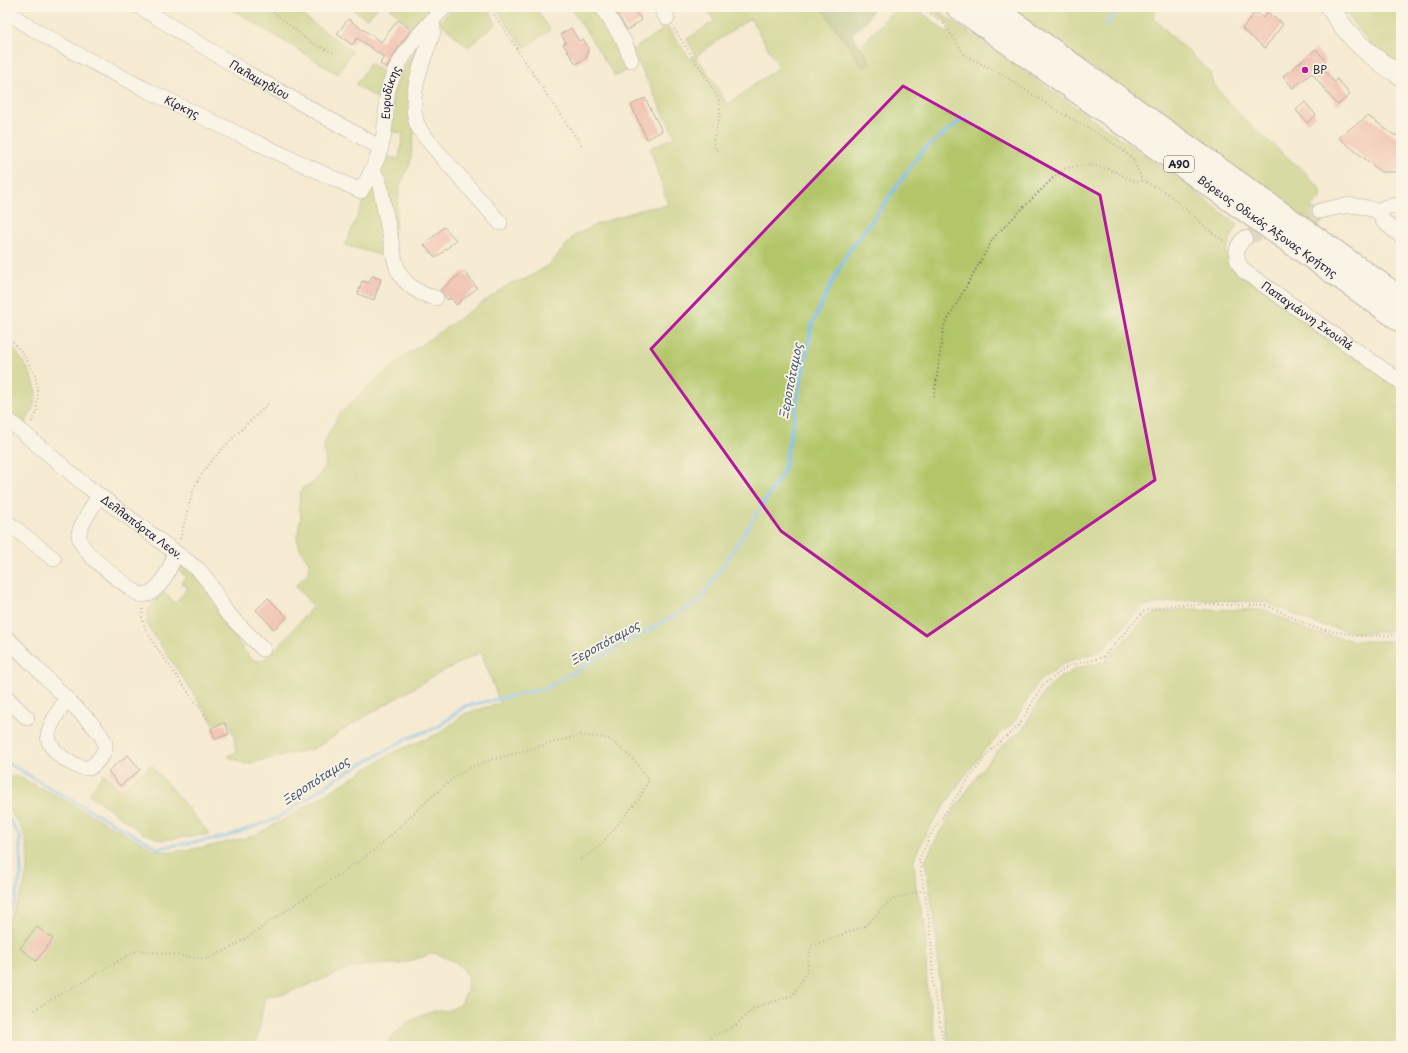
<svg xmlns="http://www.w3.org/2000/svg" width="1408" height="1053" font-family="'Playpen Sans',sans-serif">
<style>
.green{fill:#b2c669;stroke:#6a7452;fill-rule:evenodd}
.forest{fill:#8dab5d;stroke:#58664c}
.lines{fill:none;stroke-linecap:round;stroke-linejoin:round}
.stream{stroke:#7dbcf0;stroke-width:3.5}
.building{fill:#ec948f}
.minor-tunnel{stroke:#cbc3b4;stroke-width:15;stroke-dasharray:15 8;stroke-linecap:butt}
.minor-casing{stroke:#6c6870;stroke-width:16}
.major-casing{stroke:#6c6870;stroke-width:20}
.highway-casing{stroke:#6c6870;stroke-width:24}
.path{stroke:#6c6870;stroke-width:2;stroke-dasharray:1 3;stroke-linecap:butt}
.minor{stroke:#fff;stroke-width:15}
.major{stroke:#fff;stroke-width:19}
.highway{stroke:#fff;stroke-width:22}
.marked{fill:none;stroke:#b5179e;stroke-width:3;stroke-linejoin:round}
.poi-dot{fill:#b5179e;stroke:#fcf5e5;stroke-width:1.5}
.labels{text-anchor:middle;stroke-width:3.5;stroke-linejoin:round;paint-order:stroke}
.shield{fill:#fcf5e5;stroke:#63616e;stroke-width:1}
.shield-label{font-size:10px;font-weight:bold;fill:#22223b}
.poi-label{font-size:11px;fill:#22223b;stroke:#fcf5e5;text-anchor:start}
.street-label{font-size:11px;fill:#22223b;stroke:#fcf5e5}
.water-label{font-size:12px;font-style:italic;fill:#42587a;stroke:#fcf5e5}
</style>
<rect width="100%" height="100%" fill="#fcf5e5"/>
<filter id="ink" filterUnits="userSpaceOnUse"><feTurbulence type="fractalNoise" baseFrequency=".025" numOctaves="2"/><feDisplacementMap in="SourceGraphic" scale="8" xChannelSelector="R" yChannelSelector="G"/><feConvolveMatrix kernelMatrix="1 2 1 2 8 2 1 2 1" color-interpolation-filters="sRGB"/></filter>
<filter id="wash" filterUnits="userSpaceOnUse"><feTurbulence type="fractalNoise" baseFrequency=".012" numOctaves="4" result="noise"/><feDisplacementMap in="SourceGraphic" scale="16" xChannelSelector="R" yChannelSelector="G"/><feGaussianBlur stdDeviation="0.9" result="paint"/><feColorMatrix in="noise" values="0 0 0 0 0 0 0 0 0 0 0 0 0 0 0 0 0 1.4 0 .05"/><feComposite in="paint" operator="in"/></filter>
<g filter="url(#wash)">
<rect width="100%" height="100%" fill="#f5ebd2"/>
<path class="green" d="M 228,7 L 291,7 L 352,51 L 338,74 Z
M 349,7 L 378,7 L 367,19 Z
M 389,7 L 439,7 L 417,32 Z
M 454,7 L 488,7 L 496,24 L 468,47 L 439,22 Z
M 497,7 L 535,7 L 550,30 L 524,48 L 504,21 Z
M 580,7 L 597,7 L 619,43 L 631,68 L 615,76 L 573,11 Z
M 705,7 L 821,7 L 863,67 L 871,64 L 860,47 L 894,10 L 891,7 L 915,7 L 947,33 L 951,28 L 941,17 L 927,7 L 933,7 L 955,23 L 1183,182 L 1238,225 L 1231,237 L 1226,252 L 1233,267 L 1349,349 L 1401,390 L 1401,631 L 1359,633 L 1316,624 L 1266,602 L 1208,600 L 1179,601 L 1142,606 L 1101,651 L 1066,662 L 1038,682 L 1015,721 L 986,748 L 961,781 L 928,830 L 914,859 L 916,888 L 925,922 L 927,987 L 937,1046 L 384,1046 C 393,1036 402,1025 413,1019 C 420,1015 432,1010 440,1010 C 443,1010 446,1011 449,1010 C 466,1006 474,979 461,967 C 454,960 442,957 434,953 L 401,964 L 377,964 L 351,968 L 285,994 L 265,996 L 256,1046 L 7,1046 L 7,921 C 23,897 35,861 23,832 C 19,822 10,814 7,802 C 5,795 7,785 7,777 L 8,776 L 21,778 L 53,794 L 155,850 L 171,852 L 206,847 L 253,836 L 287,818 L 394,752 L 440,733 L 464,714 L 500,703 L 481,652 L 432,677 L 346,728 L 316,748 L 246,764 L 231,758 L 228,756 L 236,752 L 234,736 L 228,720 L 214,724 L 153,634 L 147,623 L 148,611 L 163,592 L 175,603 L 188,588 L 181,582 L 186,577 L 177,569 L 180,562 C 201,577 207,591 219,612 C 228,628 239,643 250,658 C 254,660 258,662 262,660 C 274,655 303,617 313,606 L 295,586 L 308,573 L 309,563 L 300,549 L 297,538 L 301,516 L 299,506 L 300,493 L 304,486 L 310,485 L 318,478 L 326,462 L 324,453 L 325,440 L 338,416 L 359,395 L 405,356 L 511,283 L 526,279 L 550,264 L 574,236 L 597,224 L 643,209 L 668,205 L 650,148 L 675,137 L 632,50 L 667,27 L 690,59 L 696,56 L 687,39 L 715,21 ZM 750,18 L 779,67 L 727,105 L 714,82 L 696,56 Z
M 1008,7 L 1157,7 L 1153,18 L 1210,72 L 1212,82 L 1223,96 L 1239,114 L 1255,129 L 1307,174 L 1322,191 L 1319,200 L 1311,208 L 1325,217 L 1317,228 Z
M 1341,7 L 1401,7 L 1401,65 L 1370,44 Z
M 428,31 L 410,164 L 400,185 L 395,227 L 387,257 L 345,245 L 383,156 L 399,159 L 403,133 L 390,132 C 391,119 390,106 393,94 C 399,71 415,50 428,31 Z
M 370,63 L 388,75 L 382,102 L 356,85 Z
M 7,341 C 17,352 36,377 36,393 C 36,404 29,416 24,426 L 7,411 Z
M 1186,609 L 1266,610 L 1308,631 L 1355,641 L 1401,641 L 1401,1046 L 949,1046 L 940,993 L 937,939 L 925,860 L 943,826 L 984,766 L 1001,747 L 1022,730 L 1045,691 L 1059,678 L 1078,668 L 1104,662 L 1145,619 L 1158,613 Z
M 151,765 L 210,834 L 162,840 L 141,832 L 89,794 L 104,773 L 120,790 Z"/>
<path class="forest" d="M 821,7 L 874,7 L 867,20 L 852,34 L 871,64 L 863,67 Z"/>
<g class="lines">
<path class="stream" d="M 1105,26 L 1120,7
M 7,765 L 10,764 L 50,788 L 158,848 L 225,837 L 278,818 L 340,776 L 408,738 L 438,727 L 465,706 L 544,689 L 700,601 L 783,473 L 812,325 L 829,288 L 848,252 L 883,206 L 921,152 L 969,114
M 7,816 L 20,836 L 21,875 L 15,900 L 7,914"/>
</g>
<g id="blocks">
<path class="building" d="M 613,7 L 645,7 L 636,13 L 642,20 L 627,30 Z
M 1255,12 L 1263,18 L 1267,12 L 1283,24 L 1265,48 L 1242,29 Z
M 348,19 L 381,42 L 398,20 L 411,30 L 398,48 L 387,68 L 380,64 L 384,57 L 357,38 L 352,45 L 337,34 Z
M 571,28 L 579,41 L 583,39 L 588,47 L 587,57 L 576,64 L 563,44 L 566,43 L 561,34 Z
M 1316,49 L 1326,61 L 1321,65 L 1334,82 L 1337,79 L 1350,95 L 1337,105 L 1312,73 L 1293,88 L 1283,76 Z
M 645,98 L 662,131 L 647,139 L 631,105 Z
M 1305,102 L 1316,115 L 1307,123 L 1296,110 Z
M 1368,116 L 1394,135 L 1401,136 L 1401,172 L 1381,172 L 1338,137 Z
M 444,227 L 456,240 L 436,258 L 424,245 Z
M 464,271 L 477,288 L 456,305 L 451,298 L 448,300 L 440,290 Z
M 372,276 L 381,279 L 374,300 L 358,294 L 362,281 L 369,283 Z
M 268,598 L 287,617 L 274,629 L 256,610 Z
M 225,723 L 229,734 L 215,739 L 211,728 Z
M 128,755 L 140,770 L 120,786 L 108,771 Z
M 37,927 L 53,939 L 36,961 L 20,948 Z"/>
</g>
</g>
<g filter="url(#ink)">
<use href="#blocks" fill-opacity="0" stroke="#6c6870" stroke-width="1"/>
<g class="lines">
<path class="minor-tunnel" d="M 1245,238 L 1320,211"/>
<defs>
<g id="minor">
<path id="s1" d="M 140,7 L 245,72 L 381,148"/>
<path d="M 602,7 L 625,43 L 631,60"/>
<path d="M 660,7 L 667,18"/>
<path id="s2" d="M 7,12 C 51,42 100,66 147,90 C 218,125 289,158 361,191 C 373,169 383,150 385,125 C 387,112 385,98 389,86 C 399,55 423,29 445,7"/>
<path d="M 431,22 L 433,27 L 433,32 C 424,59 408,92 416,121 C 418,130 426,138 431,144 L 500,223"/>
<path d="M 371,172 L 376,176 L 380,185 C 383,203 387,221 391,240 C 393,250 394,263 399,272 C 406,286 421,295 436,298"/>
<path d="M 1320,211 C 1345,205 1354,202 1379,212"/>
<path d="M 1379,212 L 1383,221 L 1401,236"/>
<path d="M 1379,212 C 1385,205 1392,206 1401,205"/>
<path id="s3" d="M 1245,238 C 1233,248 1235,260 1244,271 L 1401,382"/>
<path id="s4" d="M 7,419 L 84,484 L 199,570 L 208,581 L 226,612 L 263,649"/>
<path d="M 99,495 C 95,503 80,525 79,533 C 76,551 126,585 140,595 C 159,596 171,567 175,553"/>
<path d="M 7,522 L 54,559"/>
<path d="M 7,638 C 29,660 50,682 72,704 C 80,713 102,731 105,744 C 106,753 96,764 89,768 C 74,769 48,751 48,735 C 49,725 61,708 66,699"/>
<path d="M 7,698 L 27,718"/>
</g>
<path id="major" d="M 1330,7 C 1349,39 1370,56 1401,76"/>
<g id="highway">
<path id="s5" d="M 957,7 L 1401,321"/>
<path d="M 992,7 L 1401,298"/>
</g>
</defs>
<use href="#minor" class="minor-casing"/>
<use href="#major" class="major-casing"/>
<use href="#highway" class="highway-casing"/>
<path class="path" d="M 267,7 L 310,42 L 336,54
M 492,7 L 493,13 L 549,98 L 583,147
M 921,7 L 943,22 L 964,54 L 968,57 L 1000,73 L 1059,112 L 1092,130 L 1120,148 L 1133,159 L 1142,180 L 1166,192 L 1212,233 L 1226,242
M 674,29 L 706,77 L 719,100 L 720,115 L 713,141 L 715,149 L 719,151
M 7,160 L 8,163 L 8,168
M 7,336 L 23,353 L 35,375 L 38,393 L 37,412 L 31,423
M 934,397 L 944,326 L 994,237 L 1053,178 L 1066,168 L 1087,165 L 1096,166 L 1114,171 L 1135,182 L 1142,180
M 180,539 C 185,523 188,507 193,491 C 204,461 246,426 269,403
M 143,609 L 142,617 L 145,628 L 156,647 L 209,721
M 34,1010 L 137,950 L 207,959 L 233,947 L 375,850 L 428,800 L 456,776 L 471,767 L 487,761 L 581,735 L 610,739 L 635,761 L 649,780 L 639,799 L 598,848 L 578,861
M 702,1046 L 713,1036 L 736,1025 L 754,1008 L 793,995 L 806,973 L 811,946 L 865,926 L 891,900 L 924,890
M 943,1046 L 943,1039 L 933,987 L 931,933 L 919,859 L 932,832 L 965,784 L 990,751 L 1019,725 L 1043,685 L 1068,666 L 1103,657 L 1144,611 L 1178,604 L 1268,606 L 1315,628 L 1359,636 L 1401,635"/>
<use href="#minor" class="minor"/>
<use href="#major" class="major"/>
<use href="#highway" class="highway"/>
</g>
</g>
<path d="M0 0H1408V1053H0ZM 903,86 L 1100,195 L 1155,480 L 927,636 L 781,531 L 651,349 Z" fill="#f5ebd2" fill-opacity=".55" fill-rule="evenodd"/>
<path class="marked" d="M 903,86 L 1100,195 L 1155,480 L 927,636 L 781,531 L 651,349 Z"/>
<circle class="poi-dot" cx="1305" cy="70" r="4"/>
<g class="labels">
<rect class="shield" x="1164" y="156" width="30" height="16" rx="3"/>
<g class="shield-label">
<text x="1179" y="168">Α90</text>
</g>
<g class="poi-label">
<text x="1313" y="74">BP</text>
</g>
<g class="street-label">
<text dy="4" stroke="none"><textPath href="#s1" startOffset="140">Παλαμηδίου</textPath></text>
<text dy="4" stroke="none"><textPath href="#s2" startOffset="501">Ευρυδίκης</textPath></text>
<text dy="4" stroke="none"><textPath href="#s2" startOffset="199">Κίρκης</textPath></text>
<text dy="4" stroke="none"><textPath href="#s5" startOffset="380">Βόρειος Οδικός Άξονας Κρήτης</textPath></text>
<text dy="4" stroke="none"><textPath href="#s3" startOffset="115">Παπαγιάννη Σκουλά</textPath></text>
<text dy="4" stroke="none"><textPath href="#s4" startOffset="173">Δελλαπόρτα Λεον.</textPath></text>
</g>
<g class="water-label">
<text transform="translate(791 381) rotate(-79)" y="4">Ξεροπόταμος</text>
<text transform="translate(605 643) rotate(-29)" y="4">Ξεροπόταμος</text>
<text transform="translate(316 781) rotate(-33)" y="4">Ξεροπόταμος</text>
</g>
</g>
<rect width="1408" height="1053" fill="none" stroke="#fcf5e5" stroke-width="24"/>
</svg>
